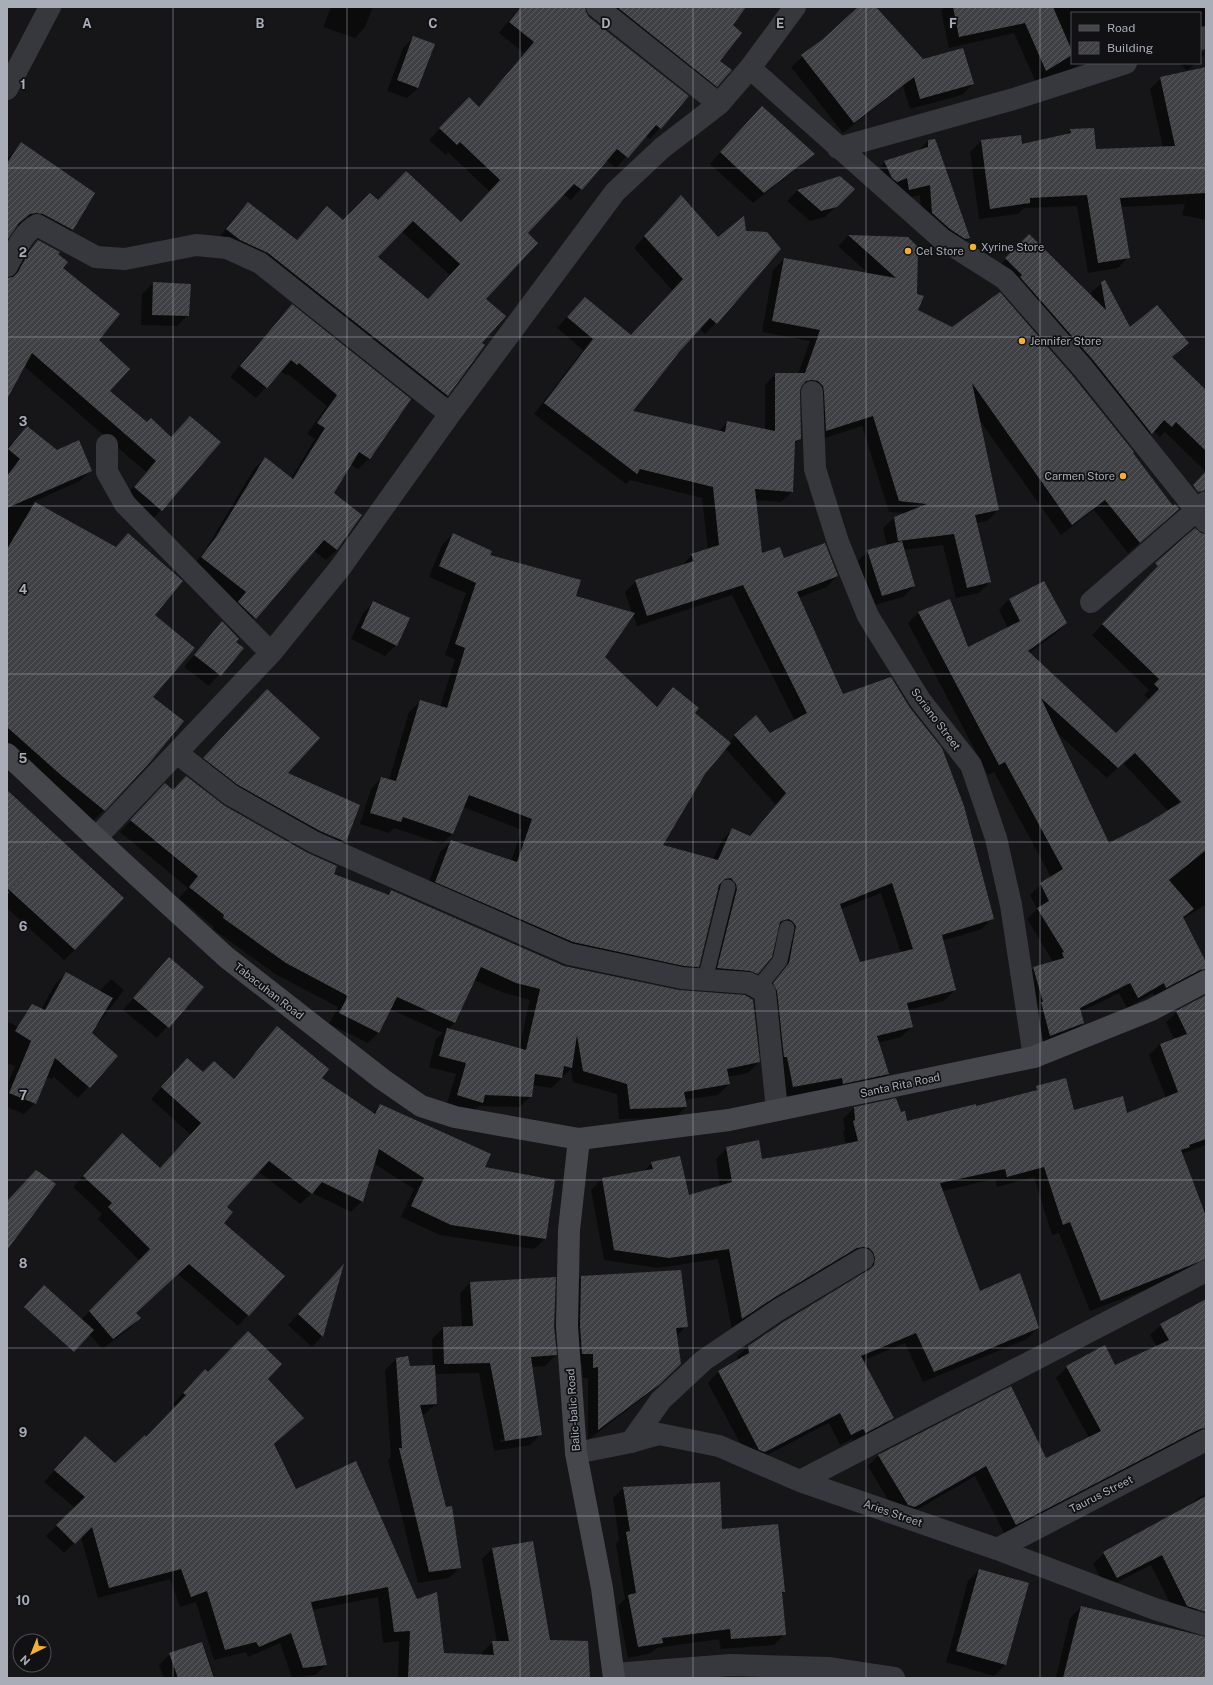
<svg xmlns="http://www.w3.org/2000/svg" width="1213" height="1685" font-family="'Public Sans',sans-serif">
<style>
.shadow{fill:#0007;fill-rule:evenodd}
.building{fill:url(#building-hatch);fill-rule:evenodd}
.lines{fill:none;stroke-linecap:round;stroke-linejoin:round}
.path{stroke:#3d3f44;stroke-width:2.5;stroke-dasharray:2 3;stroke-linecap:butt}
.service{stroke:#37383d;stroke-width:15}
.minor{stroke:#37383d;stroke-width:22}
.secondary{stroke:#45474d;stroke-width:22}
.grid{fill:none;stroke:#a8adb8;stroke-width:1;stroke-opacity:0.55}
.poi-dot{fill:#f2b134;stroke:#111113;stroke-width:1.5}
.labels{text-anchor:middle;stroke-width:3.5;stroke-linejoin:round;paint-order:stroke}
.poi-label{font-size:11px;fill:#a8adb8;stroke:#111113;text-anchor:start}
.street-label{font-size:11px;fill:#a8adb8;stroke:#111113}
.grid-label{font-size:13px;text-anchor:middle;font-weight:bold;fill:#a8adb8;stroke:#111113;stroke-width:3.5;stroke-linejoin:round;paint-order:stroke}
</style>
<defs>
<pattern id="building-hatch" width="6" height="6" patternUnits="userSpaceOnUse"><rect width="6" height="6" fill="#404145"/><path d="M-1 1l2-2M0 6l6-6M5 7l2-2" fill="none" stroke="#595a5e"/></pattern>
</defs>
<rect width="100%" height="100%" fill="#161618"/>
<path class="shadow" d="M 331,7 L 373,7 L 365,27 L 355,38 L 323,27 Z
M 520,7 L 584,7 L 584,12 L 588,17 L 688,97 L 650,139 L 645,135 L 616,168 L 606,160 L 571,200 L 563,194 L 527,233 L 485,299 L 481,343 L 484,346 L 447,396 L 436,406 L 216,241 L 237,214 L 248,203 L 296,241 L 343,222 L 378,202 L 461,223 L 490,192 L 448,152 L 446,155 L 429,140 L 458,109 L 479,107 L 524,53 L 499,33 ZM 401,231 L 450,275 L 428,300 L 377,257 Z
M 592,7 L 745,7 L 731,25 L 719,61 L 717,86 L 706,97 Z
M 945,7 L 1206,7 L 1206,32 L 1200,37 L 1200,13 L 1072,13 L 1072,63 L 1084,63 L 1037,85 L 1014,33 L 949,48 L 941,11 Z
M 850,15 L 923,60 L 973,84 L 962,95 L 910,109 L 903,86 L 843,133 L 791,67 Z
M 414,37 L 418,88 L 407,98 L 387,91 L 403,48 Z
M 1200,52 L 1204,52 L 1205,53 L 1200,59 Z
M 1179,63 L 1196,63 L 1187,71 Z
M 1161,78 L 1206,103 L 1206,220 L 1182,215 L 1185,204 L 1120,207 L 1128,257 L 1118,268 L 1088,273 L 1077,206 L 1024,208 L 1018,214 L 979,219 L 970,152 L 981,141 L 1021,145 L 1066,135 L 1071,130 L 1095,151 L 1163,147 L 1150,89 Z
M 751,118 L 813,154 L 803,164 L 753,203 L 710,164 Z
M 928,141 L 969,238 L 958,249 L 922,224 L 920,195 L 898,200 L 874,173 L 885,162 L 918,151 Z
M 21,144 L 94,193 L 72,230 L 61,240 L 25,223 L 15,228 L 7,238 L 7,159 Z
M 798,190 L 853,190 L 825,217 L 810,221 L 787,201 Z
M 670,208 L 716,323 L 705,334 L 699,328 L 679,350 L 631,411 L 718,432 L 727,422 L 765,430 L 765,385 L 775,374 L 798,374 L 810,341 L 762,332 L 773,270 L 784,259 L 869,274 L 838,246 L 848,236 L 907,238 L 916,294 L 917,311 L 1132,453 L 1175,511 L 1128,553 L 1094,510 L 1061,535 L 978,418 L 998,510 L 987,521 L 976,523 L 990,582 L 979,593 L 956,598 L 943,545 L 903,550 L 914,586 L 903,597 L 871,606 L 857,562 L 868,551 L 887,546 L 883,528 L 894,518 L 905,513 L 889,512 L 862,426 L 816,441 L 807,392 L 799,390 L 800,438 L 794,445 L 792,492 L 781,502 L 755,500 L 761,555 L 784,559 L 837,576 L 827,587 L 798,598 L 843,695 L 992,918 L 982,929 L 942,941 L 955,990 L 944,1001 L 908,1010 L 912,1027 L 901,1037 L 878,1043 L 888,1074 L 877,1085 L 831,1088 L 782,1097 L 763,995 L 778,975 L 783,932 L 777,929 L 757,973 L 746,984 L 707,979 L 723,891 L 717,889 L 698,966 L 687,977 L 562,952 L 425,892 L 440,852 L 451,841 L 511,861 L 522,830 L 463,807 L 453,833 L 442,844 L 394,828 L 389,833 L 360,824 L 371,789 L 381,778 L 389,780 L 409,712 L 420,702 L 440,707 L 455,659 L 445,655 L 466,593 L 429,577 L 442,545 L 453,534 L 489,555 L 574,597 L 632,613 L 625,592 L 636,581 L 681,566 L 692,555 L 708,550 L 702,498 L 630,480 L 626,484 L 534,414 L 583,350 L 557,328 L 574,309 L 631,336 L 672,290 L 634,248 ZM 732,595 L 795,721 L 770,734 L 756,717 L 729,742 L 693,713 L 673,688 L 656,707 L 604,657 L 633,615 L 637,626 ZM 725,748 L 776,805 L 749,836 L 733,829 L 722,840 L 713,859 L 661,846 L 704,774 ZM 881,893 L 901,953 L 860,964 L 841,909 Z
M 1029,236 L 1092,298 L 1091,293 L 1102,282 L 1130,329 L 1188,343 L 1171,358 L 1206,391 L 1206,472 L 1165,432 L 1160,437 L 1153,430 L 1140,444 L 995,270 Z
M 38,241 L 57,254 L 62,268 L 98,340 L 109,391 L 146,423 L 170,438 L 190,417 L 161,510 L 151,521 L 124,498 L 146,472 L 24,366 L 7,379 L 7,279 L 10,279 L 27,252 Z
M 153,283 L 188,315 L 177,326 L 141,325 L 142,294 Z
M 292,305 L 410,399 L 369,459 L 358,469 L 350,464 L 332,493 L 337,550 L 326,560 L 313,550 L 244,629 L 191,568 L 206,549 L 254,469 L 265,458 L 291,478 L 315,439 L 307,434 L 327,406 L 288,374 L 286,375 L 281,371 L 256,398 L 230,377 L 281,316 Z
M 27,427 L 57,451 L 91,470 L 80,481 L 33,502 L 115,548 L 128,535 L 181,581 L 153,615 L 152,697 L 104,810 L 93,821 L 7,747 L 7,448 Z
M 1206,538 L 1206,904 L 1183,919 L 1206,964 L 1206,972 L 1155,998 L 1153,993 L 1127,1008 L 1119,993 L 1080,1012 L 1083,1023 L 1073,1034 L 1039,1046 L 1023,979 L 1034,968 L 1053,962 L 1027,919 L 1037,909 L 1030,895 L 1041,884 L 1051,877 L 994,772 L 988,775 L 908,623 L 919,612 L 968,648 L 1008,628 L 999,610 L 1009,599 L 1066,623 L 1055,634 L 1029,653 L 1115,735 L 1149,700 L 1144,695 L 1149,690 L 1092,635 L 1147,579 ZM 1056,732 L 1107,778 L 1123,763 L 1168,811 L 1149,824 L 1108,844 Z
M 374,602 L 396,645 L 385,656 L 351,639 L 363,613 Z
M 222,622 L 235,642 L 242,648 L 209,686 L 184,667 Z
M 257,701 L 286,773 L 359,805 L 345,842 L 335,853 L 193,769 Z
M 173,791 L 224,807 L 333,875 L 387,895 L 391,891 L 759,1062 L 748,1073 L 727,1077 L 729,1084 L 718,1095 L 684,1100 L 686,1107 L 675,1118 L 619,1119 L 617,1094 L 573,1082 L 571,1069 L 551,1088 L 532,1085 L 531,1096 L 520,1107 L 479,1106 L 471,1114 L 446,1106 L 456,1074 L 429,1067 L 436,1039 L 443,1033 L 390,1009 L 379,1032 L 368,1043 L 329,1024 L 338,1007 L 275,974 L 213,929 L 214,927 L 179,898 L 188,888 L 120,832 L 155,795 ZM 474,980 L 504,993 L 530,1000 L 519,1049 L 448,1029 L 455,1023 Z
M 7,795 L 75,950 L 64,960 L 7,908 Z
M 169,958 L 202,987 L 157,1038 L 123,1010 Z
M 66,974 L 99,992 L 111,979 L 124,990 L 91,1033 L 116,1056 L 78,1098 L 54,1077 L 52,1079 L 46,1077 L 35,1103 L 24,1114 L 7,1107 L 7,1085 L 15,1066 L 7,1063 L 7,1022 L 13,1024 L 46,1051 L 37,1017 L 55,984 Z
M 1206,996 L 1206,1145 L 1181,1154 L 1202,1209 L 1206,1207 L 1206,1261 L 1184,1270 L 1178,1276 L 1171,1280 L 1090,1311 L 1059,1233 L 1052,1235 L 1034,1177 L 997,1187 L 995,1179 L 942,1191 L 979,1292 L 1038,1328 L 1027,1339 L 923,1382 L 905,1343 L 862,1361 L 892,1418 L 882,1429 L 855,1443 L 852,1439 L 840,1445 L 829,1423 L 753,1462 L 749,1460 L 708,1383 L 718,1372 L 738,1360 L 737,1357 L 748,1346 L 864,1274 L 865,1271 L 863,1263 L 732,1329 L 718,1259 L 658,1268 L 604,1260 L 591,1190 L 602,1179 L 643,1172 L 652,1163 L 688,1196 L 720,1186 L 716,1159 L 727,1148 L 761,1160 L 846,1145 L 843,1132 L 845,1130 L 843,1119 L 854,1108 L 900,1113 L 907,1123 L 975,1107 L 1034,1092 L 1039,1086 L 1074,1111 L 1127,1114 L 1166,1098 L 1149,1055 L 1160,1044 L 1174,1039 L 1166,1022 L 1177,1012 Z
M 277,1027 L 320,1078 L 373,1113 L 380,1105 L 483,1168 L 545,1239 L 534,1249 L 440,1235 L 401,1217 L 414,1189 L 373,1163 L 362,1201 L 351,1212 L 312,1193 L 300,1204 L 258,1171 L 226,1207 L 222,1223 L 283,1276 L 238,1326 L 178,1274 L 135,1313 L 140,1318 L 129,1329 L 102,1349 L 79,1322 L 140,1261 L 98,1219 L 102,1214 L 73,1187 L 112,1145 L 160,1169 L 191,1135 L 151,1099 L 177,1070 L 233,1079 Z
M 342,1268 L 322,1336 L 312,1347 L 288,1325 Z
M 581,1277 L 686,1326 L 676,1337 L 669,1375 L 648,1394 L 588,1440 L 588,1378 L 583,1378 L 582,1364 L 571,1364 L 570,1288 Z
M 470,1283 L 554,1326 L 556,1355 L 545,1366 L 531,1367 L 541,1434 L 530,1445 L 494,1451 L 479,1373 L 435,1374 L 436,1404 L 425,1414 L 422,1415 L 460,1567 L 449,1578 L 418,1583 L 388,1460 L 391,1457 L 385,1370 L 396,1359 L 410,1368 L 433,1366 L 432,1339 L 443,1328 L 462,1327 L 460,1293 ZM 530,1435 L 530,1437 L 500,1442 L 500,1440 Z
M 1206,1300 L 1206,1441 L 1005,1535 L 975,1476 L 903,1518 L 897,1515 L 868,1466 L 879,1455 L 1046,1460 L 1089,1438 L 1056,1378 L 1067,1367 L 1115,1366 L 1157,1347 L 1150,1335 L 1161,1325 Z
M 208,1373 L 267,1379 L 302,1418 L 274,1445 L 296,1490 L 416,1601 L 443,1654 L 482,1656 L 482,1652 L 493,1642 L 497,1642 L 482,1559 L 493,1548 L 549,1641 L 589,1678 L 398,1678 L 399,1641 L 383,1643 L 378,1597 L 312,1610 L 326,1665 L 315,1675 L 292,1678 L 280,1643 L 248,1657 L 246,1652 L 214,1660 L 196,1602 L 180,1607 L 170,1579 L 98,1598 L 81,1537 L 64,1553 L 46,1536 L 75,1508 L 44,1482 L 85,1437 L 115,1464 L 146,1438 L 176,1407 L 173,1404 L 194,1381 Z
M 623,1488 L 721,1530 L 784,1591 L 782,1594 L 785,1634 L 774,1645 L 721,1649 L 719,1639 L 657,1648 L 651,1653 L 628,1658 L 618,1606 L 625,1599 L 616,1544 L 619,1540 L 613,1498 Z
M 1206,1494 L 1206,1606 L 1182,1618 L 1177,1617 L 1151,1565 L 1106,1588 L 1093,1564 L 1104,1553 L 1190,1506 L 1198,1498 Z
M 979,1570 L 1028,1584 L 1005,1665 L 994,1676 L 946,1662 L 968,1581 Z
M 1081,1607 L 1206,1646 L 1206,1678 L 1056,1678 L 1070,1618 Z
M 203,1643 L 215,1678 L 164,1678 L 159,1665 L 170,1654 Z"/>
<path class="building" d="M 521,7 L 585,7 L 586,12 L 589,17 L 689,96 L 661,129 L 656,125 L 628,158 L 617,149 L 582,190 L 574,184 L 528,233 L 538,243 L 486,299 L 506,316 L 482,343 L 485,345 L 448,396 L 268,253 L 240,240 L 226,229 L 248,202 L 297,240 L 327,206 L 343,220 L 370,193 L 378,200 L 406,171 L 461,222 L 500,180 L 460,142 L 457,145 L 439,128 L 469,97 L 479,107 L 534,42 L 509,22 ZM 413,221 L 460,264 L 428,299 L 378,257 Z
M 617,7 L 746,7 L 733,25 L 742,33 L 720,61 L 732,70 L 717,87 Z
M 858,7 L 876,7 L 923,59 L 963,48 L 974,84 L 920,99 L 914,77 L 854,123 L 801,55 L 823,39 Z
M 953,7 L 1053,7 L 1072,51 L 1072,55 L 1046,71 L 1025,23 L 959,37 Z
M 413,36 L 435,44 L 418,88 L 397,80 Z
M 1206,67 L 1206,193 L 1120,198 L 1130,258 L 1098,263 L 1087,195 L 1030,198 L 1030,203 L 990,209 L 981,140 L 1021,135 L 1022,144 L 1071,133 L 1070,129 L 1094,128 L 1096,149 L 1175,146 L 1160,77 Z
M 762,106 L 815,154 L 764,193 L 720,152 Z
M 935,139 L 937,144 L 970,238 L 965,239 L 950,229 L 932,213 L 930,185 L 909,190 L 907,178 L 897,182 L 892,178 L 884,161 L 928,147 L 928,140 Z
M 21,142 L 95,193 L 73,230 L 43,214 L 36,213 L 30,214 L 19,223 L 7,240 L 7,163 Z
M 840,176 L 855,189 L 837,207 L 821,211 L 797,190 Z
M 681,195 L 718,237 L 744,216 L 746,231 L 767,232 L 781,249 L 717,324 L 710,318 L 680,351 L 633,411 L 725,432 L 727,421 L 775,431 L 775,373 L 805,373 L 820,330 L 772,321 L 784,258 L 896,278 L 848,235 L 908,237 L 918,247 L 917,294 L 924,296 L 918,310 L 952,327 L 1000,292 L 1073,376 L 1134,452 L 1133,453 L 1173,506 L 1175,504 L 1179,509 L 1140,543 L 1105,500 L 1072,525 L 972,383 L 999,510 L 975,515 L 991,582 L 967,588 L 954,534 L 898,541 L 894,517 L 927,504 L 899,501 L 873,416 L 826,431 L 824,392 L 823,386 L 818,381 L 812,380 L 806,381 L 801,387 L 800,392 L 801,439 L 795,441 L 793,492 L 755,489 L 762,553 L 780,547 L 784,558 L 825,543 L 838,576 L 797,592 L 843,694 L 891,677 L 910,708 L 942,748 L 964,806 L 994,919 L 942,935 L 956,990 L 907,1003 L 913,1027 L 877,1036 L 889,1074 L 843,1084 L 842,1078 L 793,1087 L 787,1057 L 784,1057 L 777,991 L 773,983 L 789,963 L 796,926 L 793,922 L 789,919 L 784,920 L 780,922 L 772,957 L 758,974 L 750,971 L 717,968 L 737,889 L 736,884 L 731,878 L 725,879 L 719,885 L 699,967 L 684,966 L 573,942 L 435,882 L 451,840 L 517,862 L 532,819 L 469,795 L 453,834 L 403,817 L 401,822 L 370,813 L 381,777 L 396,781 L 420,700 L 447,708 L 465,648 L 455,644 L 476,583 L 439,566 L 453,533 L 492,551 L 490,555 L 581,580 L 576,596 L 635,613 L 605,657 L 657,707 L 673,687 L 699,708 L 695,713 L 731,743 L 705,774 L 663,845 L 718,860 L 732,828 L 750,836 L 786,793 L 734,735 L 756,715 L 770,733 L 807,713 L 743,585 L 647,616 L 635,580 L 694,561 L 691,554 L 719,545 L 713,487 L 640,469 L 637,474 L 544,403 L 593,339 L 567,317 L 585,297 L 631,335 L 683,279 L 644,236 ZM 892,883 L 913,949 L 860,962 L 840,904 Z
M 1029,234 L 1106,310 L 1101,282 L 1105,280 L 1130,327 L 1157,305 L 1189,343 L 1172,357 L 1206,390 L 1206,451 L 1176,422 L 1172,427 L 1164,420 L 1152,434 L 1093,360 L 1020,277 L 1022,275 L 1005,258 Z
M 38,240 L 60,252 L 58,254 L 68,262 L 63,268 L 120,314 L 99,340 L 130,369 L 110,391 L 147,422 L 151,418 L 171,437 L 190,416 L 221,442 L 162,511 L 134,487 L 156,461 L 32,353 L 7,399 L 7,278 L 13,277 L 18,272 L 30,250 Z
M 153,282 L 191,284 L 189,316 L 152,315 Z
M 292,304 L 411,399 L 370,459 L 359,452 L 334,493 L 362,515 L 337,550 L 324,540 L 256,619 L 238,602 L 246,592 L 201,557 L 216,537 L 265,457 L 293,479 L 325,428 L 317,423 L 337,395 L 299,363 L 297,365 L 291,360 L 267,388 L 240,366 Z
M 27,426 L 57,450 L 79,440 L 92,471 L 7,508 L 7,476 L 20,459 L 8,449 Z
M 1206,471 L 1206,490 L 1198,492 L 1193,485 Z
M 35,502 L 116,547 L 128,533 L 183,581 L 155,615 L 195,648 L 153,697 L 184,721 L 151,761 L 105,811 L 62,776 L 7,727 L 7,549 Z
M 1195,528 L 1201,533 L 1206,534 L 1206,850 L 1169,880 L 1194,909 L 1183,917 L 1206,962 L 1206,969 L 1200,970 L 1166,988 L 1164,983 L 1138,998 L 1130,983 L 1080,1008 L 1084,1023 L 1050,1036 L 1041,1002 L 1043,1002 L 1033,967 L 1064,958 L 1062,953 L 1064,952 L 1037,908 L 1049,901 L 1040,883 L 1063,869 L 1005,762 L 999,765 L 918,612 L 950,599 L 968,647 L 1020,621 L 1009,599 L 1044,581 L 1067,623 L 1028,651 L 1116,733 L 1159,689 L 1154,684 L 1159,679 L 1102,624 L 1158,566 L 1155,563 ZM 1041,698 L 1118,768 L 1135,753 L 1181,802 L 1148,823 L 1109,843 Z
M 902,541 L 915,586 L 882,596 L 867,550 Z
M 373,601 L 410,618 L 397,646 L 361,628 Z
M 222,621 L 239,639 L 236,642 L 244,648 L 221,676 L 194,655 Z
M 267,689 L 320,738 L 288,773 L 360,805 L 346,842 L 320,831 L 238,785 L 203,758 Z
M 186,776 L 225,806 L 308,853 L 337,866 L 334,874 L 389,895 L 391,890 L 564,966 L 679,990 L 745,995 L 753,1000 L 760,1062 L 727,1069 L 730,1084 L 684,1092 L 687,1107 L 630,1109 L 627,1084 L 583,1071 L 577,1035 L 572,1068 L 564,1066 L 562,1078 L 535,1074 L 532,1097 L 485,1095 L 483,1103 L 457,1095 L 466,1063 L 439,1056 L 447,1028 L 526,1050 L 540,989 L 516,983 L 481,967 L 455,1023 L 397,997 L 379,1033 L 339,1013 L 348,996 L 286,963 L 223,918 L 224,915 L 189,887 L 198,876 L 130,820 L 165,783 L 173,790 Z
M 7,790 L 124,898 L 75,950 L 7,888 Z
M 169,957 L 204,987 L 169,1028 L 133,998 Z
M 66,972 L 113,998 L 92,1033 L 118,1056 L 90,1088 L 55,1058 L 36,1104 L 9,1093 L 31,1041 L 15,1031 L 32,1004 L 45,1010 Z
M 1206,995 L 1206,1139 L 1189,1145 L 1190,1147 L 1181,1150 L 1206,1216 L 1206,1259 L 1101,1301 L 1070,1222 L 1063,1225 L 1044,1167 L 1007,1177 L 1005,1169 L 940,1183 L 980,1291 L 1020,1273 L 1039,1328 L 934,1372 L 916,1333 L 861,1356 L 894,1418 L 866,1433 L 863,1429 L 851,1435 L 840,1413 L 765,1452 L 759,1450 L 718,1371 L 749,1353 L 748,1346 L 785,1321 L 870,1269 L 874,1265 L 875,1258 L 873,1252 L 869,1248 L 863,1247 L 857,1248 L 772,1299 L 742,1319 L 729,1249 L 669,1258 L 614,1250 L 602,1178 L 653,1169 L 651,1162 L 680,1156 L 689,1195 L 732,1182 L 726,1147 L 759,1140 L 762,1159 L 826,1148 L 858,1141 L 853,1121 L 855,1120 L 854,1107 L 896,1098 L 901,1112 L 905,1111 L 907,1121 L 976,1104 L 976,1106 L 1037,1090 L 1036,1086 L 1066,1078 L 1074,1110 L 1123,1096 L 1127,1113 L 1178,1092 L 1160,1044 L 1187,1034 L 1176,1011 Z
M 277,1026 L 329,1069 L 322,1078 L 375,1114 L 380,1104 L 491,1154 L 485,1167 L 555,1180 L 546,1239 L 451,1225 L 411,1206 L 424,1178 L 379,1149 L 363,1202 L 322,1182 L 312,1194 L 269,1161 L 227,1207 L 233,1212 L 224,1223 L 285,1276 L 249,1316 L 189,1264 L 136,1313 L 141,1318 L 113,1339 L 89,1311 L 150,1249 L 108,1207 L 112,1203 L 83,1176 L 122,1133 L 160,1168 L 201,1123 L 161,1087 L 187,1058 L 203,1072 L 214,1061 L 234,1079 Z
M 36,1170 L 56,1184 L 7,1250 L 7,1201 Z
M 344,1264 L 323,1337 L 298,1314 Z
M 681,1270 L 688,1327 L 676,1328 L 681,1364 L 660,1384 L 598,1430 L 598,1367 L 593,1368 L 593,1354 L 582,1354 L 580,1326 L 581,1276 Z
M 556,1277 L 554,1326 L 557,1355 L 531,1357 L 542,1435 L 505,1441 L 490,1363 L 444,1364 L 443,1327 L 473,1326 L 470,1282 Z
M 44,1285 L 94,1330 L 74,1352 L 24,1307 Z
M 1206,1299 L 1206,1428 L 1200,1429 L 1016,1525 L 986,1466 L 915,1507 L 908,1505 L 878,1455 L 1011,1386 L 1046,1458 L 1101,1431 L 1066,1366 L 1105,1345 L 1115,1365 L 1169,1340 L 1160,1324 Z
M 248,1331 L 282,1364 L 268,1379 L 304,1418 L 274,1444 L 296,1489 L 356,1461 L 417,1599 L 437,1592 L 444,1653 L 494,1655 L 492,1641 L 509,1641 L 492,1548 L 533,1541 L 550,1640 L 588,1641 L 590,1678 L 408,1678 L 410,1631 L 394,1632 L 388,1587 L 311,1602 L 327,1665 L 303,1668 L 291,1633 L 259,1647 L 256,1642 L 225,1650 L 207,1591 L 191,1597 L 181,1569 L 109,1588 L 92,1527 L 75,1544 L 56,1525 L 85,1497 L 54,1470 L 85,1436 L 115,1463 L 145,1435 L 146,1437 L 186,1395 L 183,1393 L 205,1369 L 208,1372 Z
M 408,1356 L 410,1366 L 435,1365 L 437,1404 L 420,1405 L 446,1507 L 452,1506 L 461,1568 L 429,1572 L 399,1448 L 402,1448 L 396,1358 Z
M 720,1482 L 722,1529 L 778,1524 L 785,1592 L 782,1592 L 786,1635 L 731,1639 L 730,1629 L 662,1638 L 663,1643 L 638,1647 L 628,1595 L 636,1593 L 626,1532 L 630,1531 L 623,1487 Z
M 1206,1496 L 1206,1612 L 1187,1606 L 1162,1555 L 1117,1578 L 1103,1552 Z
M 979,1569 L 1029,1583 L 1006,1665 L 956,1651 Z
M 1081,1606 L 1206,1637 L 1206,1678 L 1063,1678 Z
M 202,1642 L 214,1678 L 178,1678 L 169,1653 Z"/>
<g class="lines">
<path class="path" d="M 7,893 L 57,837"/>
<path class="service" d="M 705,980 L 728,887
M 758,988 L 780,961 L 787,928"/>
<path class="minor" d="M 597,7 L 719,104
M 1200,39 L 1206,37
M 750,68 L 942,239 L 1005,279 L 1083,368 L 1206,522
M 7,89 L 50,7
M 838,148 L 1017,98 L 1126,63
M 7,266 C 15,252 23,232 37,225 L 96,257 L 125,259 L 196,245 L 227,248 L 260,263 L 450,414
M 812,392 L 815,469 L 838,542 L 868,616 L 920,700 L 971,765 L 996,838 L 1011,905 L 1034,1057
M 107,445 L 107,472 L 125,504 L 271,653
M 1091,602 L 1206,502
M 177,753 L 231,795 L 314,842 L 569,954 L 682,978 L 749,983 L 765,992 L 777,1110
M 96,838 L 271,653 L 340,568 L 450,414 L 615,192 L 662,148 L 719,104 L 750,68 L 795,7
M 631,1442 L 661,1400 L 704,1360 L 778,1310 L 863,1259
M 576,1453 L 631,1442 L 659,1434 L 719,1446 L 800,1481 L 997,1549 L 1155,1609 L 1206,1625
M 800,1481 L 1206,1271
M 997,1549 L 1206,1440
M 614,1674 L 731,1665 L 828,1668 L 894,1678"/>
<path class="secondary" d="M 7,754 L 96,838 L 226,957 L 382,1079 L 421,1106 L 455,1117 L 579,1139 L 729,1120 L 1034,1057 L 1151,1010 L 1206,981
M 579,1139 L 569,1230 L 567,1326 L 576,1453 L 602,1588 L 614,1678"/>
</g>
<path class="grid" d="M 173,7 L 173,1678M 347,7 L 347,1678M 520,7 L 520,1678M 693,7 L 693,1678M 866,7 L 866,1678M 1040,7 L 1040,1678M 7,168 L 1206,168M 7,337 L 1206,337M 7,506 L 1206,506M 7,674 L 1206,674M 7,842 L 1206,842M 7,1011 L 1206,1011M 7,1180 L 1206,1180M 7,1348 L 1206,1348M 7,1516 L 1206,1516"/>
<g class="poi-dot">
<circle cx="973" cy="247" r="4"/>
<circle cx="908" cy="251" r="4"/>
<circle cx="1022" cy="341" r="4"/>
<circle cx="1123" cy="476" r="4"/>
</g>
<g class="labels">
<g class="poi-label">
<text x="981" y="251">Xyrine Store</text>
<text x="916" y="255">Cel Store</text>
<text x="1030" y="345">Jennifer Store</text>
<text x="1115" y="480" text-anchor="end">Carmen Store</text>
</g>
<g class="street-label">
<text transform="translate(936 719) rotate(53)" y="4">Soriano Street</text>
<text transform="translate(269 991) rotate(38)" y="4">Tabacuhan Road</text>
<text transform="translate(900 1085) rotate(-12)" y="4">Santa Rita Road</text>
<text transform="translate(573 1410) rotate(-94)" y="4">Balic-balic Road</text>
<text transform="translate(1101 1494) rotate(-27)" y="4">Taurus Street</text>
<text transform="translate(893 1513) rotate(19)" y="4">Aries Street</text>
</g>
</g>
<g class="grid-label">
<text x="87" y="28">A</text>
<text x="260" y="28">B</text>
<text x="433" y="28">C</text>
<text x="606" y="28">D</text>
<text x="780" y="28">E</text>
<text x="953" y="28">F</text>
<text x="23" y="89">1</text>
<text x="23" y="257">2</text>
<text x="23" y="426">3</text>
<text x="23" y="594">4</text>
<text x="23" y="763">5</text>
<text x="23" y="931">6</text>
<text x="23" y="1100">7</text>
<text x="23" y="1268">8</text>
<text x="23" y="1437">9</text>
<text x="23" y="1605">10</text>
</g>
<rect width="1213" height="1685" fill="none" stroke="#a8adb8" stroke-width="16"/>
<rect x="1071" y="12" width="130" height="52" fill="#111113" stroke="#4d4f55"/>
<rect x="1079" y="25" width="20" height="6" fill="#45474d" stroke="#4d4f55"/>
<text x="1107" y="32" font-size="12" fill="#a8adb8">Road</text>
<rect x="1079" y="42" width="20" height="12" fill="url(#building-hatch)" stroke="#4d4f55"/>
<text x="1107" y="52" font-size="12" fill="#a8adb8">Building</text>
<g transform="translate(32 1653) rotate(223)"><circle r="19" fill="#111113" stroke="#4d4f55"/>
<path d="M0-3L7 15L0 10L-7 15Z" fill="#f2b134"/>
<text y="-6" font-size="11" font-weight="bold" text-anchor="middle" fill="#a8adb8">N</text>
</g>
</svg>
